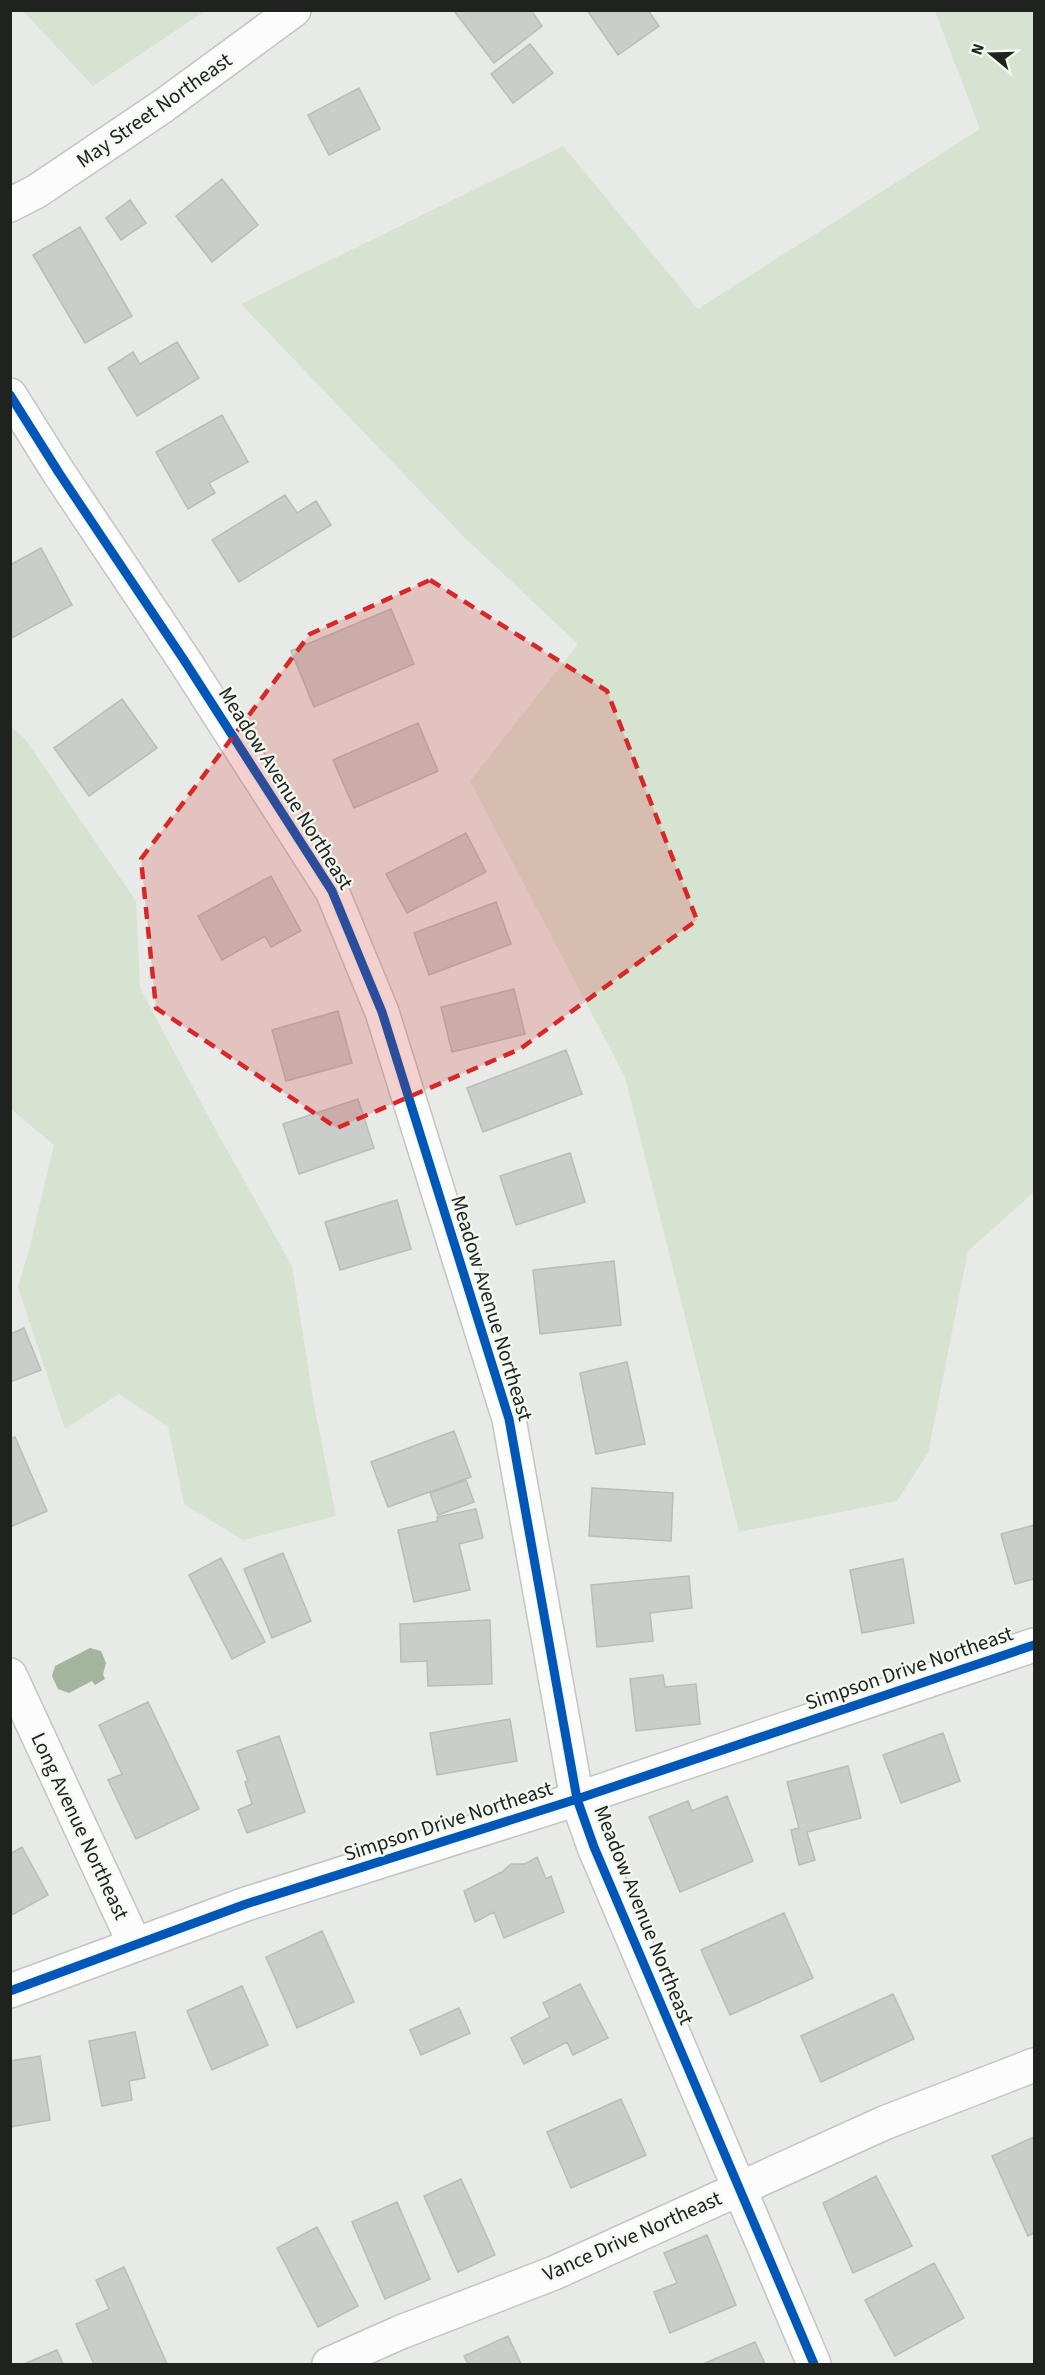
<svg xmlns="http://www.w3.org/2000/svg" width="1045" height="2375" font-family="'Source Sans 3',sans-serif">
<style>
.green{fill:#d6e3d1}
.water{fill:#a4b59e}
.building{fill:#cacdca;stroke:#b9bcb9;stroke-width:1.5}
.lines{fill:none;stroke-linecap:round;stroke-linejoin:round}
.street-casing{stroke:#c3c5c2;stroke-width:36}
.street{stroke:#fbfcfb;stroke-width:33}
.cycleway-casing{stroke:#f3faf1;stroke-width:13}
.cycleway{stroke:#0057b8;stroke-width:9}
.marked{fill:#d62828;fill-opacity:0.2;stroke:#d62828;stroke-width:4.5;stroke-dasharray:12 8;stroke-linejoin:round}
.labels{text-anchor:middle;stroke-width:4.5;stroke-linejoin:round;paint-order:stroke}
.street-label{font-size:21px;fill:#20221f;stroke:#f3faf1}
</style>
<rect width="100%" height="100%" fill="#e7eae6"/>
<path class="green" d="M 23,11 L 205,11 L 93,86 Z
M 935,11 L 1034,11 L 1034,1192 L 968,1251 L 928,1453 L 897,1501 L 739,1532 L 625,1077 L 470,781 L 578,644 L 464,537 L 241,304 L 563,146 L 698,309 L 980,129 Z
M 10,725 L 25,739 L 136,901 L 140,988 L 213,1125 L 292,1266 L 315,1410 L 336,1516 L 243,1540 L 184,1504 L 168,1426 L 119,1394 L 65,1429 L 18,1287 L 29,1250 L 54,1145 L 11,1109 Z"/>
<path class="water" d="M 90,1648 L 101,1651 L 106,1663 L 103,1674 L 105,1679 L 95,1685 L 92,1681 L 69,1693 L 58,1689 L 52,1676 L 55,1666 Z"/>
<path class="building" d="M 457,10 L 531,10 L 542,26 L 494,63 L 455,12 Z
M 587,10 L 648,10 L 659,26 L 618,55 Z
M 530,44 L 553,73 L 513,103 L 491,74 Z
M 359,88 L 380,129 L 329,155 L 308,115 Z
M 222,179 L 258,225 L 212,262 L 176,216 Z
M 130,200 L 146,223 L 121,240 L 106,218 Z
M 80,227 L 132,316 L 85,343 L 33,255 Z
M 177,342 L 199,378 L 137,416 L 108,368 L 133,352 L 140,364 Z
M 222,415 L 248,462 L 209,483 L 215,493 L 188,509 L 156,452 Z
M 285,495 L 297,513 L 316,501 L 331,525 L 239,582 L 212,540 Z
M 41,548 L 72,605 L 10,639 L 10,565 Z
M 391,609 L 414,664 L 314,707 L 291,651 Z
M 122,699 L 157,748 L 89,796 L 54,748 Z
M 418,723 L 438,771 L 354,808 L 333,760 Z
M 466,833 L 486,872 L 407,913 L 386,874 Z
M 271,876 L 301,931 L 271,947 L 265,936 L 222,960 L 198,916 Z
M 496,902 L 511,944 L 429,975 L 414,933 Z
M 514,989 L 525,1034 L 452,1052 L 441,1007 Z
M 338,1011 L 352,1063 L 286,1081 L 272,1030 Z
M 566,1050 L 582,1094 L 483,1132 L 467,1088 Z
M 358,1099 L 374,1148 L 299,1174 L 283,1124 Z
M 570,1153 L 585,1202 L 516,1225 L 500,1176 Z
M 397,1200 L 411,1249 L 340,1270 L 325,1222 Z
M 614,1261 L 621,1325 L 540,1334 L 533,1270 Z
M 24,1328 L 41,1370 L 10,1382 L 10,1334 Z
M 627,1362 L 645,1444 L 596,1454 L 580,1373 Z
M 454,1431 L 471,1477 L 388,1507 L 371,1462 Z
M 15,1437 L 47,1511 L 10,1527 L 10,1439 Z
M 466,1480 L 474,1502 L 438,1515 L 430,1493 Z
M 592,1488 L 673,1493 L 671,1541 L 589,1536 Z
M 476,1509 L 483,1538 L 459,1544 L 470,1590 L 414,1602 L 398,1530 L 438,1521 L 437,1517 Z
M 1034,1525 L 1034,1579 L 1015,1584 L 1001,1534 Z
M 283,1553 L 311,1621 L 272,1638 L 244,1569 Z
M 221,1558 L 265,1642 L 232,1659 L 189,1575 Z
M 903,1559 L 914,1623 L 862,1633 L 850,1570 Z
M 689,1576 L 692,1608 L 650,1613 L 653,1641 L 597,1647 L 591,1585 Z
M 490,1620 L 492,1684 L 428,1686 L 427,1661 L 401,1662 L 400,1624 Z
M 663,1675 L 665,1687 L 696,1684 L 700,1724 L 636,1731 L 630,1679 Z
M 148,1702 L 199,1809 L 136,1839 L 108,1780 L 122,1774 L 99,1725 Z
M 510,1719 L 517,1761 L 437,1775 L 430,1733 Z
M 943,1733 L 960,1781 L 901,1803 L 883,1755 Z
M 279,1736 L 305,1812 L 247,1833 L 238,1810 L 252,1804 L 245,1782 L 248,1781 L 237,1751 Z
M 848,1766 L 861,1818 L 807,1832 L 815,1860 L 799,1865 L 791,1830 L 799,1828 L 787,1782 Z
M 727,1796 L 753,1861 L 680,1892 L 649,1817 L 688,1801 L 692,1811 Z
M 22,1847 L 48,1895 L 10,1916 L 10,1854 Z
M 537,1857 L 546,1879 L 551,1876 L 564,1912 L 504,1938 L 494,1912 L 475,1922 L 464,1891 L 502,1872 L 511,1864 L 525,1864 Z
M 784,1913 L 813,1978 L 730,2015 L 701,1950 Z
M 322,1931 L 354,2002 L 297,2028 L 266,1957 Z
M 580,1984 L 608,2038 L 573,2055 L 567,2042 L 524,2064 L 511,2038 L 550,2017 L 543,2003 Z
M 242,1986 L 268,2045 L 212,2070 L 187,2011 Z
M 893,1994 L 914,2039 L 821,2082 L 801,2036 Z
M 459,2008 L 470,2033 L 421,2055 L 410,2030 Z
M 135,2032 L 145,2078 L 129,2081 L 132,2100 L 102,2106 L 89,2041 Z
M 40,2056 L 50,2120 L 10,2127 L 10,2061 Z
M 621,2099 L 646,2155 L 571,2188 L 547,2132 Z
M 1034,2137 L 1034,2233 L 1028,2236 L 992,2156 Z
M 876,2176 L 912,2246 L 853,2273 L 823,2203 Z
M 461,2179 L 495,2255 L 458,2272 L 424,2196 Z
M 397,2202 L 430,2279 L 385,2299 L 352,2222 Z
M 317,2227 L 358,2306 L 318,2327 L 277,2248 Z
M 707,2235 L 736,2305 L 670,2333 L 654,2292 L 677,2283 L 664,2253 Z
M 934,2263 L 964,2318 L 895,2356 L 865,2300 Z
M 124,2267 L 167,2364 L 94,2364 L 76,2324 L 109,2309 L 96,2280 Z
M 508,2336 L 521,2364 L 468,2364 L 464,2356 Z
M 755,2342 L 765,2364 L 703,2364 Z
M 57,2350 L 63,2364 L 24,2364 Z"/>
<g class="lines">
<defs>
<path id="street" d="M 10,205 L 37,191 L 163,106 L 294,10
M 10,395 L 59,473 L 184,660 L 332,891 L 382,1012 L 509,1419 L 577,1799 L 594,1847 L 814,2364
M 10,1675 L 135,1945
M 10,1991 L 246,1904 L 577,1799 L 1034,1645
M 329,2364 L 401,2332 L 554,2273 L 884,2123 L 1034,2065"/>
</defs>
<use href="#street" class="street-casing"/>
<use href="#street" class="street"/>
<defs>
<path id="cycleway" d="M 10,395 L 59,473 L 184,660 L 332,891 L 382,1012 L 509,1419 L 577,1799 L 594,1847 L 814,2364
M 10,1991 L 246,1904 L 577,1799 L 1034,1645"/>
</defs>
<use href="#cycleway" class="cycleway-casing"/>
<use href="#cycleway" class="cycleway"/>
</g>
<path class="marked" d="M 430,580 L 607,691 L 697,920 L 520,1049 L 337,1128 L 156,1008 L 141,859 L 310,634 Z"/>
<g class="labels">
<g class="street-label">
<text transform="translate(154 110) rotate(-35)" y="7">May Street Northeast</text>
<text transform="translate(286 788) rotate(58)" y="7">Meadow Avenue Northeast</text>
<text transform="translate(492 1308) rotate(73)" y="7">Meadow Avenue Northeast</text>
<text transform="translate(909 1668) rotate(-19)" y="7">Simpson Drive Northeast</text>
<text transform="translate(448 1821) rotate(-18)" y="7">Simpson Drive Northeast</text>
<text transform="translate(80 1826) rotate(65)" y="7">Long Avenue Northeast</text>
<text transform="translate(644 1915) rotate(68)" y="7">Meadow Avenue Northeast</text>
<text transform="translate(632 2236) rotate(-24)" y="7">Vance Drive Northeast</text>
</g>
</g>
<rect width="1045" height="2375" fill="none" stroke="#20221f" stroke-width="24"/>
<g transform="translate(991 54) rotate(289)" stroke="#f3faf1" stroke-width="4.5" paint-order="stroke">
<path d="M0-4.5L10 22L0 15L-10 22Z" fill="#20221f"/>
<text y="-9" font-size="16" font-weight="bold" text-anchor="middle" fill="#20221f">N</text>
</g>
</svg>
